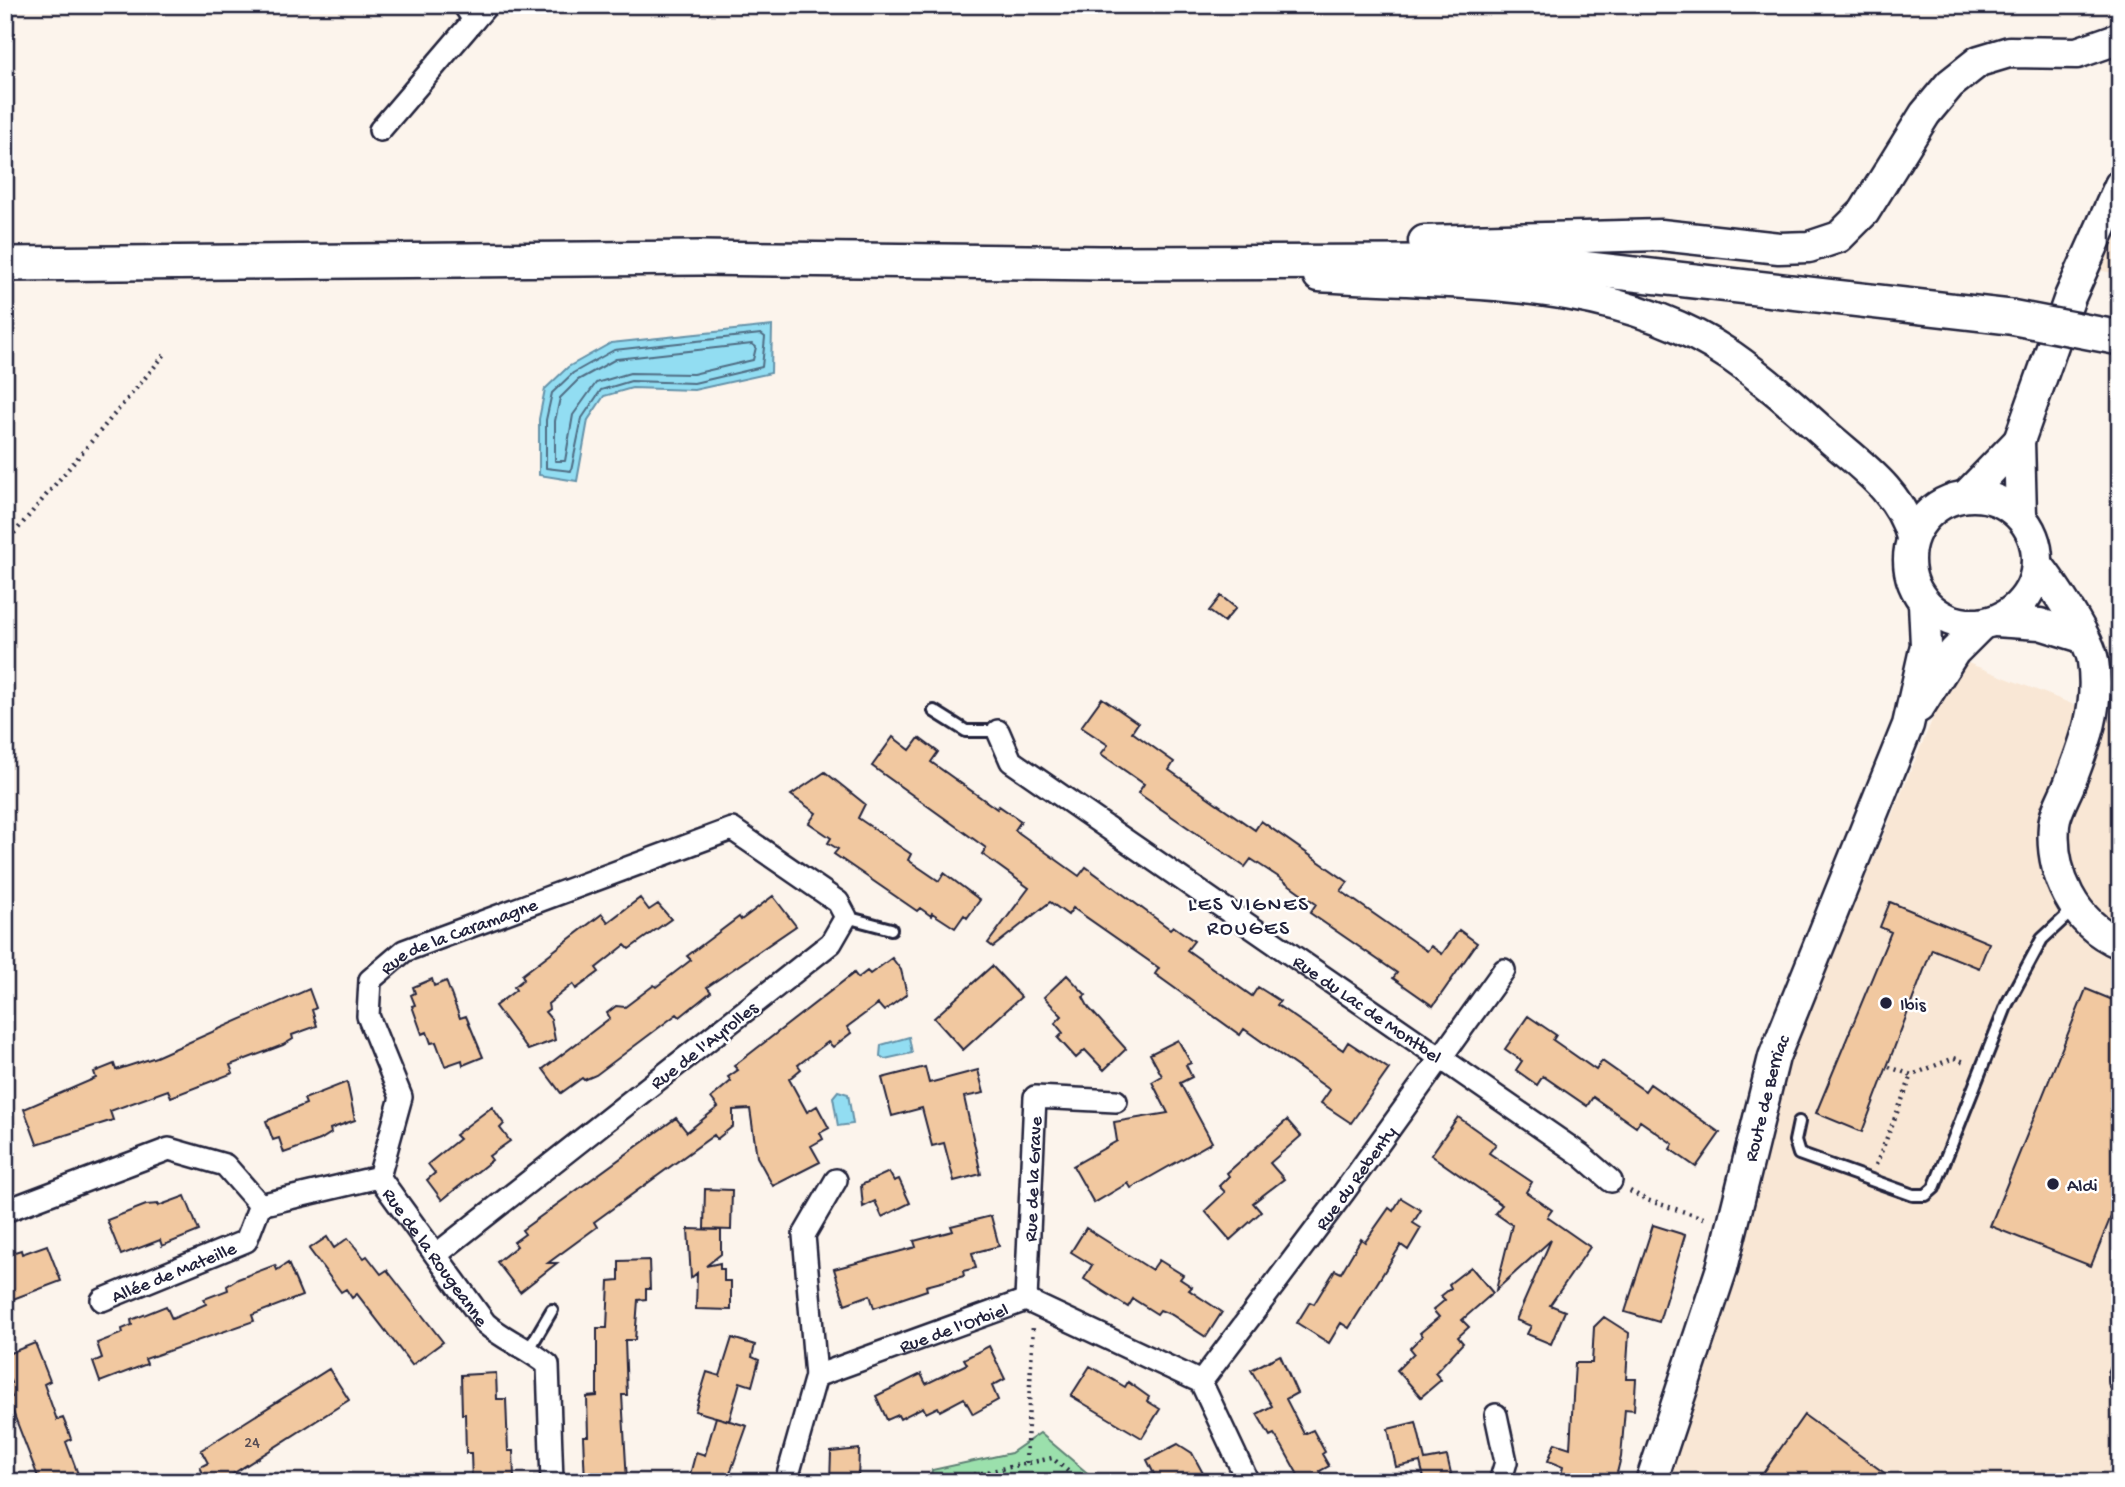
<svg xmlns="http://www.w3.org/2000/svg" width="2125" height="1487" font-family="'Gochi Hand',sans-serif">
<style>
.built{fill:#f9e7d5}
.green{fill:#9be0ac;stroke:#5e8174;stroke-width:2}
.water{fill:#92ddf2;stroke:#6592a9;stroke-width:2}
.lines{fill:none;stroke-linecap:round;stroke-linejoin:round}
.shore{stroke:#4f6d84;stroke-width:2}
.building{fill:#f1c8a0;stroke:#22223b;stroke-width:2}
.lane-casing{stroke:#22223b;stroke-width:16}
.street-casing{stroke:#22223b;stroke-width:26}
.secondary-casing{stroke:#22223b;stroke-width:35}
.primary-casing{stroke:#22223b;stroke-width:38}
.path{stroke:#22223b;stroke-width:4.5;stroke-dasharray:2 5;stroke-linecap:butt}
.lane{stroke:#fff;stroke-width:10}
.street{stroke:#fff;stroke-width:21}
.secondary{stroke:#fff;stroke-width:30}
.primary{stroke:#fff;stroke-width:33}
.primary-bridge-casing{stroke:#22223b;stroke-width:38;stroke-linecap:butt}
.primary-bridge{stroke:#fff;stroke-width:33}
.poi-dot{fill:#22223b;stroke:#fff;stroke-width:2.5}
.labels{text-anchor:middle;stroke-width:5;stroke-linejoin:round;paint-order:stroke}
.number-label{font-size:16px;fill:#564c54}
.street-label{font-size:19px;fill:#22223b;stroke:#fff}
.poi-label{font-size:19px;fill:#22223b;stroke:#fff;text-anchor:start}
.neighbourhood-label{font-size:21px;letter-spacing:2px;fill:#22223b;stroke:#fff}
</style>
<rect width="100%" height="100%" fill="#fcf4ec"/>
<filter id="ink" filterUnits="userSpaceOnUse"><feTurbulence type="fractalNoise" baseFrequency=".0143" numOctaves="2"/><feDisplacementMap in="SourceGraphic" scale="14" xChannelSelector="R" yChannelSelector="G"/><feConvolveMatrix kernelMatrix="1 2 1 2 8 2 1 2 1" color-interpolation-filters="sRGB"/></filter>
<g filter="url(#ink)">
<path class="built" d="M 2120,226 L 2120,274 L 2097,270 L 2105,255 Z
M 1958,659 L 2120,723 L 2120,1482 L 1661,1482 L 1764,1117 Z"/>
<path class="green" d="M 1040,1433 L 1098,1482 L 930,1482 L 932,1470 L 1011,1453 Z"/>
<path class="water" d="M 772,326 L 771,373 L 694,390 L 632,388 L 604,396 L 588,420 L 577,481 L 539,475 L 539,419 L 545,389 L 568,367 L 611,343 Z
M 909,1037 L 912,1053 L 885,1059 L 880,1056 L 881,1045 Z
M 838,1091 L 848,1094 L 853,1124 L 838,1126 L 833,1097 Z"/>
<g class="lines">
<path class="shore" d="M 761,334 L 765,337 L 762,367 L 694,383 L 631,381 L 601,390 L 582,418 L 571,471 L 546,468 L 546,420 L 552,393 L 573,373 L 614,350 Z
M 752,344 L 756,347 L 753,360 L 693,374 L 630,373 L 596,383 L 573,415 L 565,461 L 555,461 L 555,421 L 560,398 L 578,380 L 616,359 Z"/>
</g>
<path class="building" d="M 1221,596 L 1236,608 L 1224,622 L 1209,611 Z
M 1102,698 L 1138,723 L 1132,732 L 1174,762 L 1169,770 L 1255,830 L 1261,821 L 1348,882 L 1341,891 L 1427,951 L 1431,946 L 1442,954 L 1459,930 L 1477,943 L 1433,1006 L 1393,978 L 1397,973 L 1310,913 L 1316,904 L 1277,876 L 1251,859 L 1245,867 L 1138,793 L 1144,784 L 1101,754 L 1108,745 L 1081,727 Z
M 893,737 L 910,750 L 919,738 L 938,752 L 931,762 L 997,809 L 999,806 L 1021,821 L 1015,830 L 1079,876 L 1086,867 L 1170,929 L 1173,926 L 1194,941 L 1187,950 L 1252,996 L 1258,987 L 1280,1001 L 1277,1005 L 1343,1050 L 1348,1042 L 1389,1069 L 1351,1123 L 1321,1103 L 1330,1090 L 1244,1029 L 1240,1035 L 1155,974 L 1159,968 L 1073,908 L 1068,915 L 1050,902 L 993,947 L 988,943 L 1029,888 L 982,854 L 986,848 L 872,766 Z
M 825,772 L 865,804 L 858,818 L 911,854 L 908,860 L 939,881 L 944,873 L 980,900 L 967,918 L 964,915 L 955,928 L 932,913 L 931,916 L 920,908 L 917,911 L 834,854 L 838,849 L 828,843 L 831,838 L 809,823 L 816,813 L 791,795 Z
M 773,896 L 796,926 L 707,987 L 711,992 L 680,1017 L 677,1014 L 596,1075 L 584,1080 L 582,1078 L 561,1093 L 543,1069 L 610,1018 L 607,1013 L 616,1006 L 625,1007 L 654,985 L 656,987 L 691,960 L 687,956 L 739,917 L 741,920 Z
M 640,898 L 649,910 L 658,904 L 671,919 L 629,949 L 625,945 L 596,968 L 599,972 L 576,989 L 573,984 L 548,1004 L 549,1009 L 545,1012 L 551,1019 L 555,1040 L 528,1050 L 495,1006 L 516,990 L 514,987 L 524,979 L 522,975 L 602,914 L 608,922 Z
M 1890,902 L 1989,943 L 1979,968 L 1932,949 L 1862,1132 L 1816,1113 L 1891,932 L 1880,927 Z
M 892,958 L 901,970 L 907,994 L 884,1011 L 878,1004 L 847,1027 L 851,1033 L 833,1047 L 828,1042 L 798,1065 L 801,1069 L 789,1079 L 807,1112 L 817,1106 L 829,1128 L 820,1133 L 823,1139 L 811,1146 L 820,1162 L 773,1186 L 757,1157 L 750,1109 L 733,1110 L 733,1126 L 717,1139 L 714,1135 L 594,1222 L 597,1227 L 548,1263 L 557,1263 L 520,1292 L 497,1262 L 517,1246 L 514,1242 L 525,1234 L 522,1230 L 676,1118 L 687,1132 L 718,1107 L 711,1098 L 731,1081 L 728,1077 L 738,1070 L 734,1066 L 854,973 L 858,978 L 867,971 L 870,974 Z
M 992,966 L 1021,997 L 963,1050 L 934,1018 Z
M 1067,975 L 1086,995 L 1083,997 L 1089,1008 L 1126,1049 L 1104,1070 L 1085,1050 L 1076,1058 L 1058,1038 L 1063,1033 L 1055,1023 L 1062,1016 L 1044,997 Z
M 432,979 L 434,986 L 446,981 L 460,1018 L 466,1016 L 483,1057 L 463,1065 L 462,1060 L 445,1066 L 436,1042 L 431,1043 L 427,1032 L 422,1034 L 412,1006 L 415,1005 L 411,995 L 415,993 L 413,987 Z
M 309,989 L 316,1008 L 312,1010 L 317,1026 L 292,1035 L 293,1039 L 283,1045 L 230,1065 L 233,1073 L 171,1097 L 168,1090 L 110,1111 L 113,1120 L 37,1144 L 24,1109 L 96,1078 L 94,1072 L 114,1064 L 116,1070 L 156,1057 Z
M 2086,989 L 2120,1003 L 2120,1194 L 2091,1266 L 1990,1226 Z
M 1528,1016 L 1556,1035 L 1553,1040 L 1596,1070 L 1602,1061 L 1645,1091 L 1650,1084 L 1720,1133 L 1696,1167 L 1670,1149 L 1673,1144 L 1640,1121 L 1636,1127 L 1593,1097 L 1587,1106 L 1543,1076 L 1537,1085 L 1516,1070 L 1522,1061 L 1505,1049 Z
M 1178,1040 L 1191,1063 L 1186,1065 L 1192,1077 L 1180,1083 L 1212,1142 L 1131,1188 L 1128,1183 L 1094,1203 L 1073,1166 L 1117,1141 L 1114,1122 L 1168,1113 L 1152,1082 L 1162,1076 L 1150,1054 Z
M 925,1067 L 929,1083 L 978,1070 L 984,1093 L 964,1097 L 981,1174 L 954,1181 L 944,1143 L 932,1146 L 922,1108 L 892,1116 L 882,1078 Z
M 347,1082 L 355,1120 L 330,1129 L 331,1133 L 320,1140 L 284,1153 L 279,1138 L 273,1140 L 266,1121 L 306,1104 L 304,1099 Z
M 492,1107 L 504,1124 L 500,1128 L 510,1141 L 489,1156 L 492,1160 L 442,1200 L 427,1180 L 435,1173 L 428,1164 L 459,1139 L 455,1135 Z
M 1458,1117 L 1496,1144 L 1489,1153 L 1532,1182 L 1526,1192 L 1552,1210 L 1547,1217 L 1590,1247 L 1550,1305 L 1565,1311 L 1551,1344 L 1527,1334 L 1531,1326 L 1516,1320 L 1551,1240 L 1496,1290 L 1512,1225 L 1495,1213 L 1502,1205 L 1431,1155 Z
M 1287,1120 L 1301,1136 L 1270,1163 L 1284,1179 L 1253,1203 L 1261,1212 L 1230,1240 L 1205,1211 L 1225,1192 L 1219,1186 L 1229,1176 L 1227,1173 Z
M 889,1172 L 894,1181 L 899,1179 L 910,1203 L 882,1217 L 875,1201 L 863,1207 L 861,1185 Z
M 705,1189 L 732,1190 L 731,1230 L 704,1229 Z
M 185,1196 L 199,1231 L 162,1246 L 160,1240 L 121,1255 L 107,1220 L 146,1205 L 158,1204 L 158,1206 Z
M 1401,1198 L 1421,1210 L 1413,1223 L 1421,1228 L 1408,1250 L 1401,1245 L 1349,1328 L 1341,1323 L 1329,1343 L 1297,1323 L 1310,1302 L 1314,1304 L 1335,1270 L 1341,1273 L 1361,1239 L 1365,1242 L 1389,1208 L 1393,1211 Z
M 991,1216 L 999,1246 L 972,1253 L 976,1268 L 963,1271 L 964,1276 L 926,1286 L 927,1290 L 874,1308 L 870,1295 L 845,1304 L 834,1269 L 916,1247 L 914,1241 L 953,1231 L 951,1226 Z
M 1653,1225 L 1685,1235 L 1659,1322 L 1625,1312 Z
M 1086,1228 L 1152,1270 L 1159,1260 L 1183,1275 L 1180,1279 L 1192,1287 L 1189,1290 L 1222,1312 L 1206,1337 L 1172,1315 L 1160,1310 L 1157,1314 L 1133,1299 L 1128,1307 L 1084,1279 L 1092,1265 L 1071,1252 Z
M 688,1229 L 721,1230 L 721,1254 L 706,1266 L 720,1263 L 720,1269 L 724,1269 L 724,1281 L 731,1281 L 731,1310 L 696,1309 L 697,1273 L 691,1278 Z
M 327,1237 L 334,1248 L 348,1238 L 364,1258 L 367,1256 L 381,1274 L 387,1270 L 443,1342 L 412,1365 L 357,1294 L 352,1298 L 346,1289 L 341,1292 L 309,1249 Z
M 47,1245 L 61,1281 L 5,1302 L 5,1255 L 21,1250 L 22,1254 Z
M 649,1260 L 650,1289 L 646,1289 L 646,1299 L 638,1300 L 635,1340 L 625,1340 L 627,1395 L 622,1395 L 627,1482 L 585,1482 L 583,1436 L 588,1436 L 587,1397 L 597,1396 L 597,1328 L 607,1328 L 609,1281 L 619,1280 L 619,1261 Z
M 288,1263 L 302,1296 L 252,1315 L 254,1321 L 145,1359 L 147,1364 L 100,1382 L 93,1362 L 102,1358 L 97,1343 L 123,1333 L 122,1329 L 132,1325 L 131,1320 L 166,1306 L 172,1319 L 206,1304 L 204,1299 L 228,1290 L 227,1286 L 238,1279 L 275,1265 L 277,1270 Z
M 1471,1267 L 1493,1293 L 1462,1320 L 1469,1327 L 1458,1337 L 1463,1343 L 1435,1373 L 1441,1380 L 1421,1397 L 1397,1370 L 1414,1353 L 1410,1348 L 1422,1336 L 1420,1333 L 1439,1317 L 1433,1310 L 1445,1300 L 1441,1296 L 1451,1288 L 1449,1284 Z
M 1604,1317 L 1629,1333 L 1626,1379 L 1636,1379 L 1634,1410 L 1625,1409 L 1621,1457 L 1615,1481 L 1595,1475 L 1593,1482 L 1559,1482 L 1563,1467 L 1548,1461 L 1555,1443 L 1570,1448 L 1575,1363 L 1592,1363 L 1594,1327 Z
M 732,1338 L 755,1345 L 752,1357 L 759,1360 L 752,1386 L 740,1382 L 729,1421 L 695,1411 L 707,1372 L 720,1376 Z
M 35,1343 L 50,1381 L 44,1384 L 57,1420 L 63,1418 L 68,1430 L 71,1439 L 66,1442 L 81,1482 L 40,1482 L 8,1399 L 12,1397 L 7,1384 L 11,1383 L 5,1368 L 5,1355 Z
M 989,1346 L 1005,1379 L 992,1386 L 998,1400 L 973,1414 L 964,1398 L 940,1411 L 938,1407 L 926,1413 L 923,1407 L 900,1419 L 898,1415 L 887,1420 L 876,1396 L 921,1374 L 926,1384 L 967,1364 L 964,1359 Z
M 1280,1355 L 1297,1393 L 1286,1399 L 1304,1434 L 1313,1430 L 1325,1452 L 1322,1454 L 1329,1466 L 1320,1471 L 1325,1482 L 1302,1482 L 1282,1446 L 1274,1434 L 1270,1436 L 1257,1414 L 1272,1406 L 1251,1370 Z
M 1090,1366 L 1125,1387 L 1128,1382 L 1149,1397 L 1147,1401 L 1160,1409 L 1142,1438 L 1071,1396 Z
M 329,1369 L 349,1400 L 220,1482 L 207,1482 L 200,1467 L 208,1463 L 201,1450 Z
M 496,1373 L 497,1399 L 506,1399 L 508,1451 L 513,1451 L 514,1478 L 472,1482 L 471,1453 L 466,1453 L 465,1414 L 462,1414 L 461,1375 Z
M 1804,1415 L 1897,1482 L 1757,1482 Z
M 716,1417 L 747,1426 L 727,1482 L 688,1482 L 696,1452 L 705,1455 Z
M 1416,1422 L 1425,1460 L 1447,1456 L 1453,1482 L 1425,1482 L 1420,1462 L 1396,1467 L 1388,1429 Z
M 1178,1444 L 1192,1453 L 1204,1475 L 1191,1482 L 1158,1482 L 1147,1460 Z
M 859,1449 L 858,1482 L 830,1482 L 831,1452 Z"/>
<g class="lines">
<defs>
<path id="lane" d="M 934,711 L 966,731 L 998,731
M 846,917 L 891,929
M 1799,1122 L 1795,1141 L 1799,1154 L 1913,1195 L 1926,1195 L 1934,1188 L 2007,1004 L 2042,939 L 2073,910
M 529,1349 L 552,1310"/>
<g id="street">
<path d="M 464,5 L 474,20 L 487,5"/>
<path d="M 380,130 L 474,20"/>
<path id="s1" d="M 998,731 L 1011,761 L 1581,1155 L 1611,1181"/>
<path id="s2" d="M 379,1177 L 485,1323 C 504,1340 528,1348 548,1365 L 552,1482"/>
<path id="s3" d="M 5,1211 L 169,1149 L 225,1165 L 260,1205 L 379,1177 L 401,1097 L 368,1016 L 370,980 L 404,951 L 732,829 L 838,902 L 846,917 L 831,943 L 437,1254"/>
<path id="s4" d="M 102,1300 L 246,1241 L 260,1205"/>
<path id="s5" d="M 1026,1300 L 1035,1097 L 1116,1101"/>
<path d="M 2120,1375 L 2120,1381"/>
<path d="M 816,1376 L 804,1235 L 836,1180"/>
<path id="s6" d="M 1201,1382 L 1344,1192 L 1504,970"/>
<path d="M 1496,1415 L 1506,1462 L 1500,1482"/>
<path id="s7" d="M 786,1482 L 816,1376 L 1026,1300 L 1201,1382 L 1248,1482"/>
</g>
<g id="secondary">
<path d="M 1424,241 L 1661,235 L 1779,248 L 1809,247 L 1839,237 L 1864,212 L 1925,114 L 1950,84 L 1979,61 L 2009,52 L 2077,53 L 2120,38"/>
<path d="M 1319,276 C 1457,285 1612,275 1731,356 C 1764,379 1795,407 1825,434 C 1860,465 1900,491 1912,537"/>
<circle cx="1973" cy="560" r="64"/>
<path d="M 1966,496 L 2019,441"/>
<path d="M 2021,516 L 2019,441 L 2070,297 L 2120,185"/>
<path d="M 2037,564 C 2052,583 2090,639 2093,661 C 2100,706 2085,744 2069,785 C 2064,797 2055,812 2054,825 C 2050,873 2074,924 2120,943"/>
<path d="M 1995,621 L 2040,624 L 2082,637"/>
<path d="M 1919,707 L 1954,652 L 1982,624"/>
<path id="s8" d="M 1651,1482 L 1722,1268 L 1774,1057 L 1908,725 L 1926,645 L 1924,603"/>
</g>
<path id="primary" d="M 5,264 L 701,258 L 1101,263 L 1428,262 L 1563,266 L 2010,317"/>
</defs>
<use href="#lane" class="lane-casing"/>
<use href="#street" class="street-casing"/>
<use href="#secondary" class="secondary-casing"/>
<use href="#primary" class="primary-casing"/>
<path class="path" d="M 5,544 L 166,353
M 1889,1067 L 1912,1075 L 1954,1058 L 1967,1063
M 1876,1165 L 1912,1075
M 1630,1191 L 1647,1200 L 1707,1219
M 1026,1463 L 1033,1325
M 940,1482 L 1052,1458 L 1081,1482"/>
<use href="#lane" class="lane"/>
<use href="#street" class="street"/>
<use href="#secondary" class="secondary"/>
<use href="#primary" class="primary"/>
<defs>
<path id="primary-bridge" d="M 2010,317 L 2120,338"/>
</defs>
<use href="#primary-bridge" class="primary-bridge-casing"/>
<use href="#primary-bridge" class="primary-bridge"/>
</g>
</g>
<g class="poi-dot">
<circle cx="1886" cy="1003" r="7"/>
<circle cx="2053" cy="1184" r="7"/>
</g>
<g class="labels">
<g class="number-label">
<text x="252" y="1447">24</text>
</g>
<g class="street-label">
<text dy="7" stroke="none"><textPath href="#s3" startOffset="716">Rue de la Caramagne</textPath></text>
<text dy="7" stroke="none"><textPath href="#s1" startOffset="467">Rue du Lac de Montbel</textPath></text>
<text transform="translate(703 1044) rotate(-38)" y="7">Rue de l'Ayrolles</text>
<text dy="7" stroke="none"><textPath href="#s8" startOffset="401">Route de Berriac</textPath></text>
<text dy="7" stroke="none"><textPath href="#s6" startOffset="256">Rue du Rebenty</textPath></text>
<text dy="7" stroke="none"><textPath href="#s5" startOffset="121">Rue de la Grave</textPath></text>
<text dy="7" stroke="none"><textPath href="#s2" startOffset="98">Rue de la Rougeanne</textPath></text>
<text dy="7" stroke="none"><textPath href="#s4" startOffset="77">Allée de Mateille</textPath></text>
<text dy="7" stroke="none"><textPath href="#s7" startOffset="256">Rue de l'Orbiel</textPath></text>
</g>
<g class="poi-label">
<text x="1900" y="1010">Ibis</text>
<text x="2067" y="1191">Aldi</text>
</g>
<g class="neighbourhood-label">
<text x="1249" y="910">LES VIGNES<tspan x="1249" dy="24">ROUGES</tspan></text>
</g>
</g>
<rect width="2125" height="1487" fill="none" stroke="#fff" stroke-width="28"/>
<rect x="14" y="14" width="2097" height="1459" fill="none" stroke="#22223b" stroke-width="2.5" filter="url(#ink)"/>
</svg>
